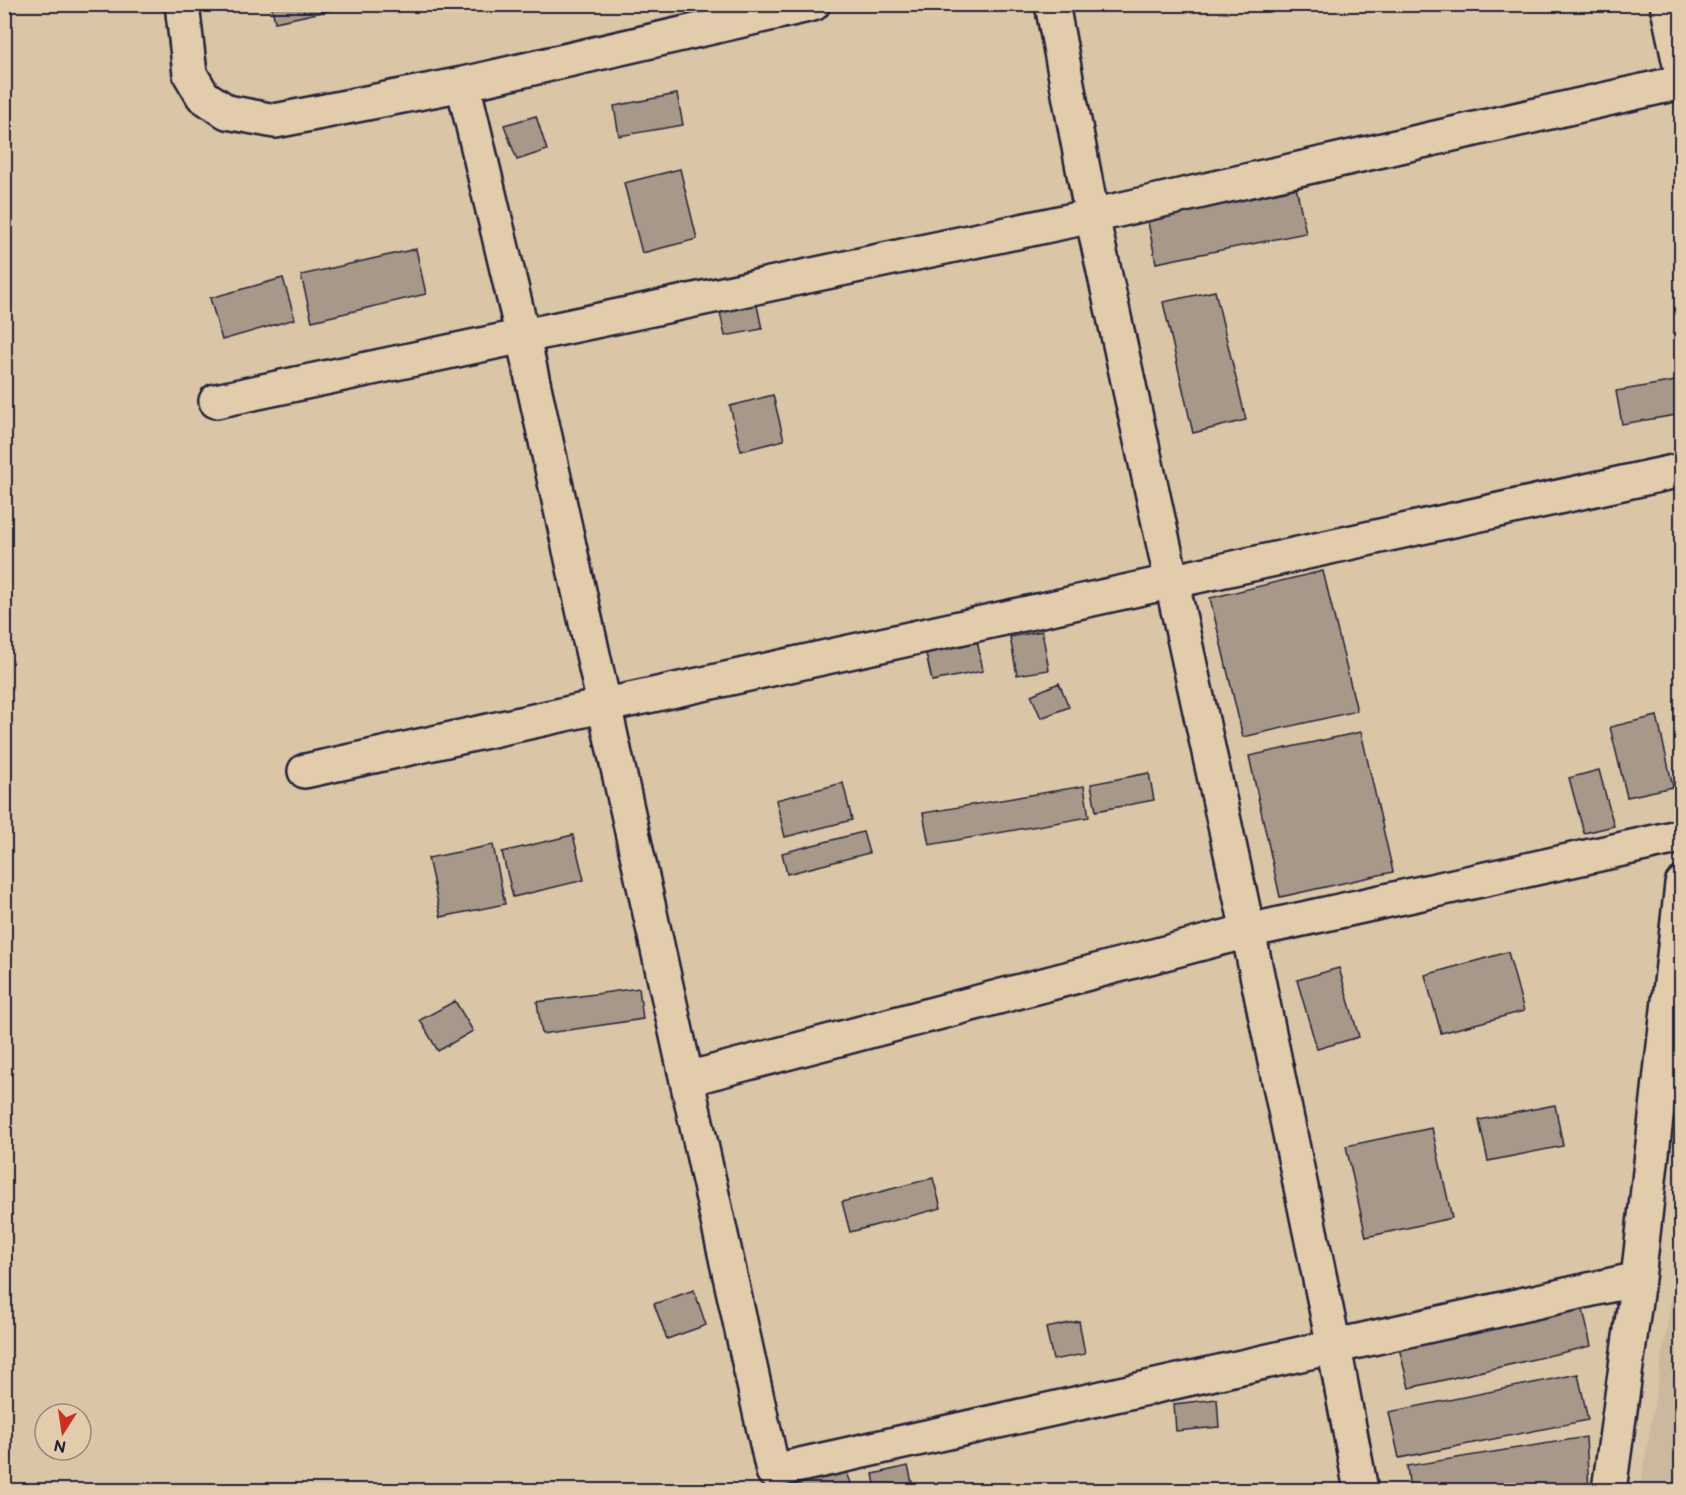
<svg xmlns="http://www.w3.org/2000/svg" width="1686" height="1495" font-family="'Balsamiq Sans',sans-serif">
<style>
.built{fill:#cbb89e}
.building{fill:#a79889;stroke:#22223b;stroke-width:1.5}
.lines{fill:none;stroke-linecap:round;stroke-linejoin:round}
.minor-casing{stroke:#22223b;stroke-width:38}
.minor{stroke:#e3ccac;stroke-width:33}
</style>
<rect width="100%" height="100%" fill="#dbc5a7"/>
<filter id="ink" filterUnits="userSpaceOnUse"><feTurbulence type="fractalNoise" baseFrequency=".0167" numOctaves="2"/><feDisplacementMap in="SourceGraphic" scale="12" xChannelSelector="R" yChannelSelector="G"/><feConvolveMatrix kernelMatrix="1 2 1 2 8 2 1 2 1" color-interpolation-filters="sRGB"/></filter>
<g filter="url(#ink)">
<path class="built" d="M 1681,1240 L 1681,1490 L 1640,1490 Z"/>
<path class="building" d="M 271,4 L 341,4 L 342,8 L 275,22 Z
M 677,94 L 683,125 L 619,136 L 614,106 Z
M 536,116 L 547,150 L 517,160 L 504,125 Z
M 680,169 L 697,239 L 642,253 L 624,183 Z
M 1296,187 L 1306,233 L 1156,263 L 1147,217 Z
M 416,249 L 426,294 L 312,321 L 301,275 Z
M 283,278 L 295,319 L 222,340 L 210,298 Z
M 1215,291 L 1246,420 L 1193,433 L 1163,302 Z
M 755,296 L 762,329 L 725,336 L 718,303 Z
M 1682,380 L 1682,414 L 1622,424 L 1616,391 Z
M 773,395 L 784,440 L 741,451 L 730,406 Z
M 1323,571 L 1357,711 L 1243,737 L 1210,598 Z
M 1042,631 L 1049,670 L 1017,675 L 1010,637 Z
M 977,640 L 983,671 L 932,681 L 925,649 Z
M 1059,683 L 1069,707 L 1041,718 L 1031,695 Z
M 1657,716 L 1673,787 L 1627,797 L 1610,727 Z
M 1361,732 L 1393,872 L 1280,897 L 1249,756 Z
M 1599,770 L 1614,826 L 1584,833 L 1569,778 Z
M 1149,773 L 1154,800 L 1096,811 L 1091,784 Z
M 843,783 L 852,820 L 785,837 L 776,800 Z
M 1084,786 L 1089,817 L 929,845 L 923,813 Z
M 863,832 L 869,853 L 787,874 L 782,853 Z
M 573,835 L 584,880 L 513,897 L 502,852 Z
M 493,845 L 505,904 L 441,917 L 428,858 Z
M 1508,952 L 1524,1011 L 1441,1033 L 1425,975 Z
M 1339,968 L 1359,1037 L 1317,1049 L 1297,980 Z
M 639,988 L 643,1019 L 542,1034 L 537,1002 Z
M 455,1001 L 473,1031 L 438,1051 L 420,1020 Z
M 1555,1105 L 1563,1146 L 1488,1161 L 1479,1120 Z
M 1432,1128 L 1452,1218 L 1366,1237 L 1346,1146 Z
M 933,1178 L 941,1208 L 850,1232 L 842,1202 Z
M 694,1290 L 706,1325 L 667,1339 L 654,1304 Z
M 1582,1305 L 1591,1346 L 1409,1388 L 1399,1348 Z
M 1079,1321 L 1085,1354 L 1053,1360 L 1046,1328 Z
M 1578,1374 L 1588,1420 L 1399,1458 L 1389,1412 Z
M 1217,1399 L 1219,1427 L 1176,1431 L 1174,1404 Z
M 1586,1437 L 1589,1490 L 1410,1490 L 1407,1466 Z
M 908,1466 L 913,1487 L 897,1490 L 876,1490 L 873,1474 Z
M 845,1467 L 852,1486 L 839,1490 L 798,1490 L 796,1484 Z"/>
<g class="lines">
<defs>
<path id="minor" d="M 182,4 L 190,74 L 203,96 L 227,112 L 275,121 L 463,84 L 813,4
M 1052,4 L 1092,216 L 1248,931 L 1334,1347 L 1361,1490
M 1667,4 L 1682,74
M 463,84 L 523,337 L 773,1471 L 1638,1279
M 216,401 L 1092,216 L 1682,82
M 305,771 L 1682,470
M 687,1079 L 1248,931 L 1682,836
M 1609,1490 L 1638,1279 L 1682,884"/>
</defs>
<use href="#minor" class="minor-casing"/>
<use href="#minor" class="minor"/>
</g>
</g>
<rect width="1686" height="1495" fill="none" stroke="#e3ccac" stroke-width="24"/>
<rect x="12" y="12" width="1662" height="1471" fill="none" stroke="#22223b" stroke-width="2" filter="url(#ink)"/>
<g transform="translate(63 1432) rotate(192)"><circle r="28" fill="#e3ccac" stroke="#96887f" stroke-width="1.5"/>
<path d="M0-4.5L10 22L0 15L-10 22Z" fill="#c8321e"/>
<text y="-9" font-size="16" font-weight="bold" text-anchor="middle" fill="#22223b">N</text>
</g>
</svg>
